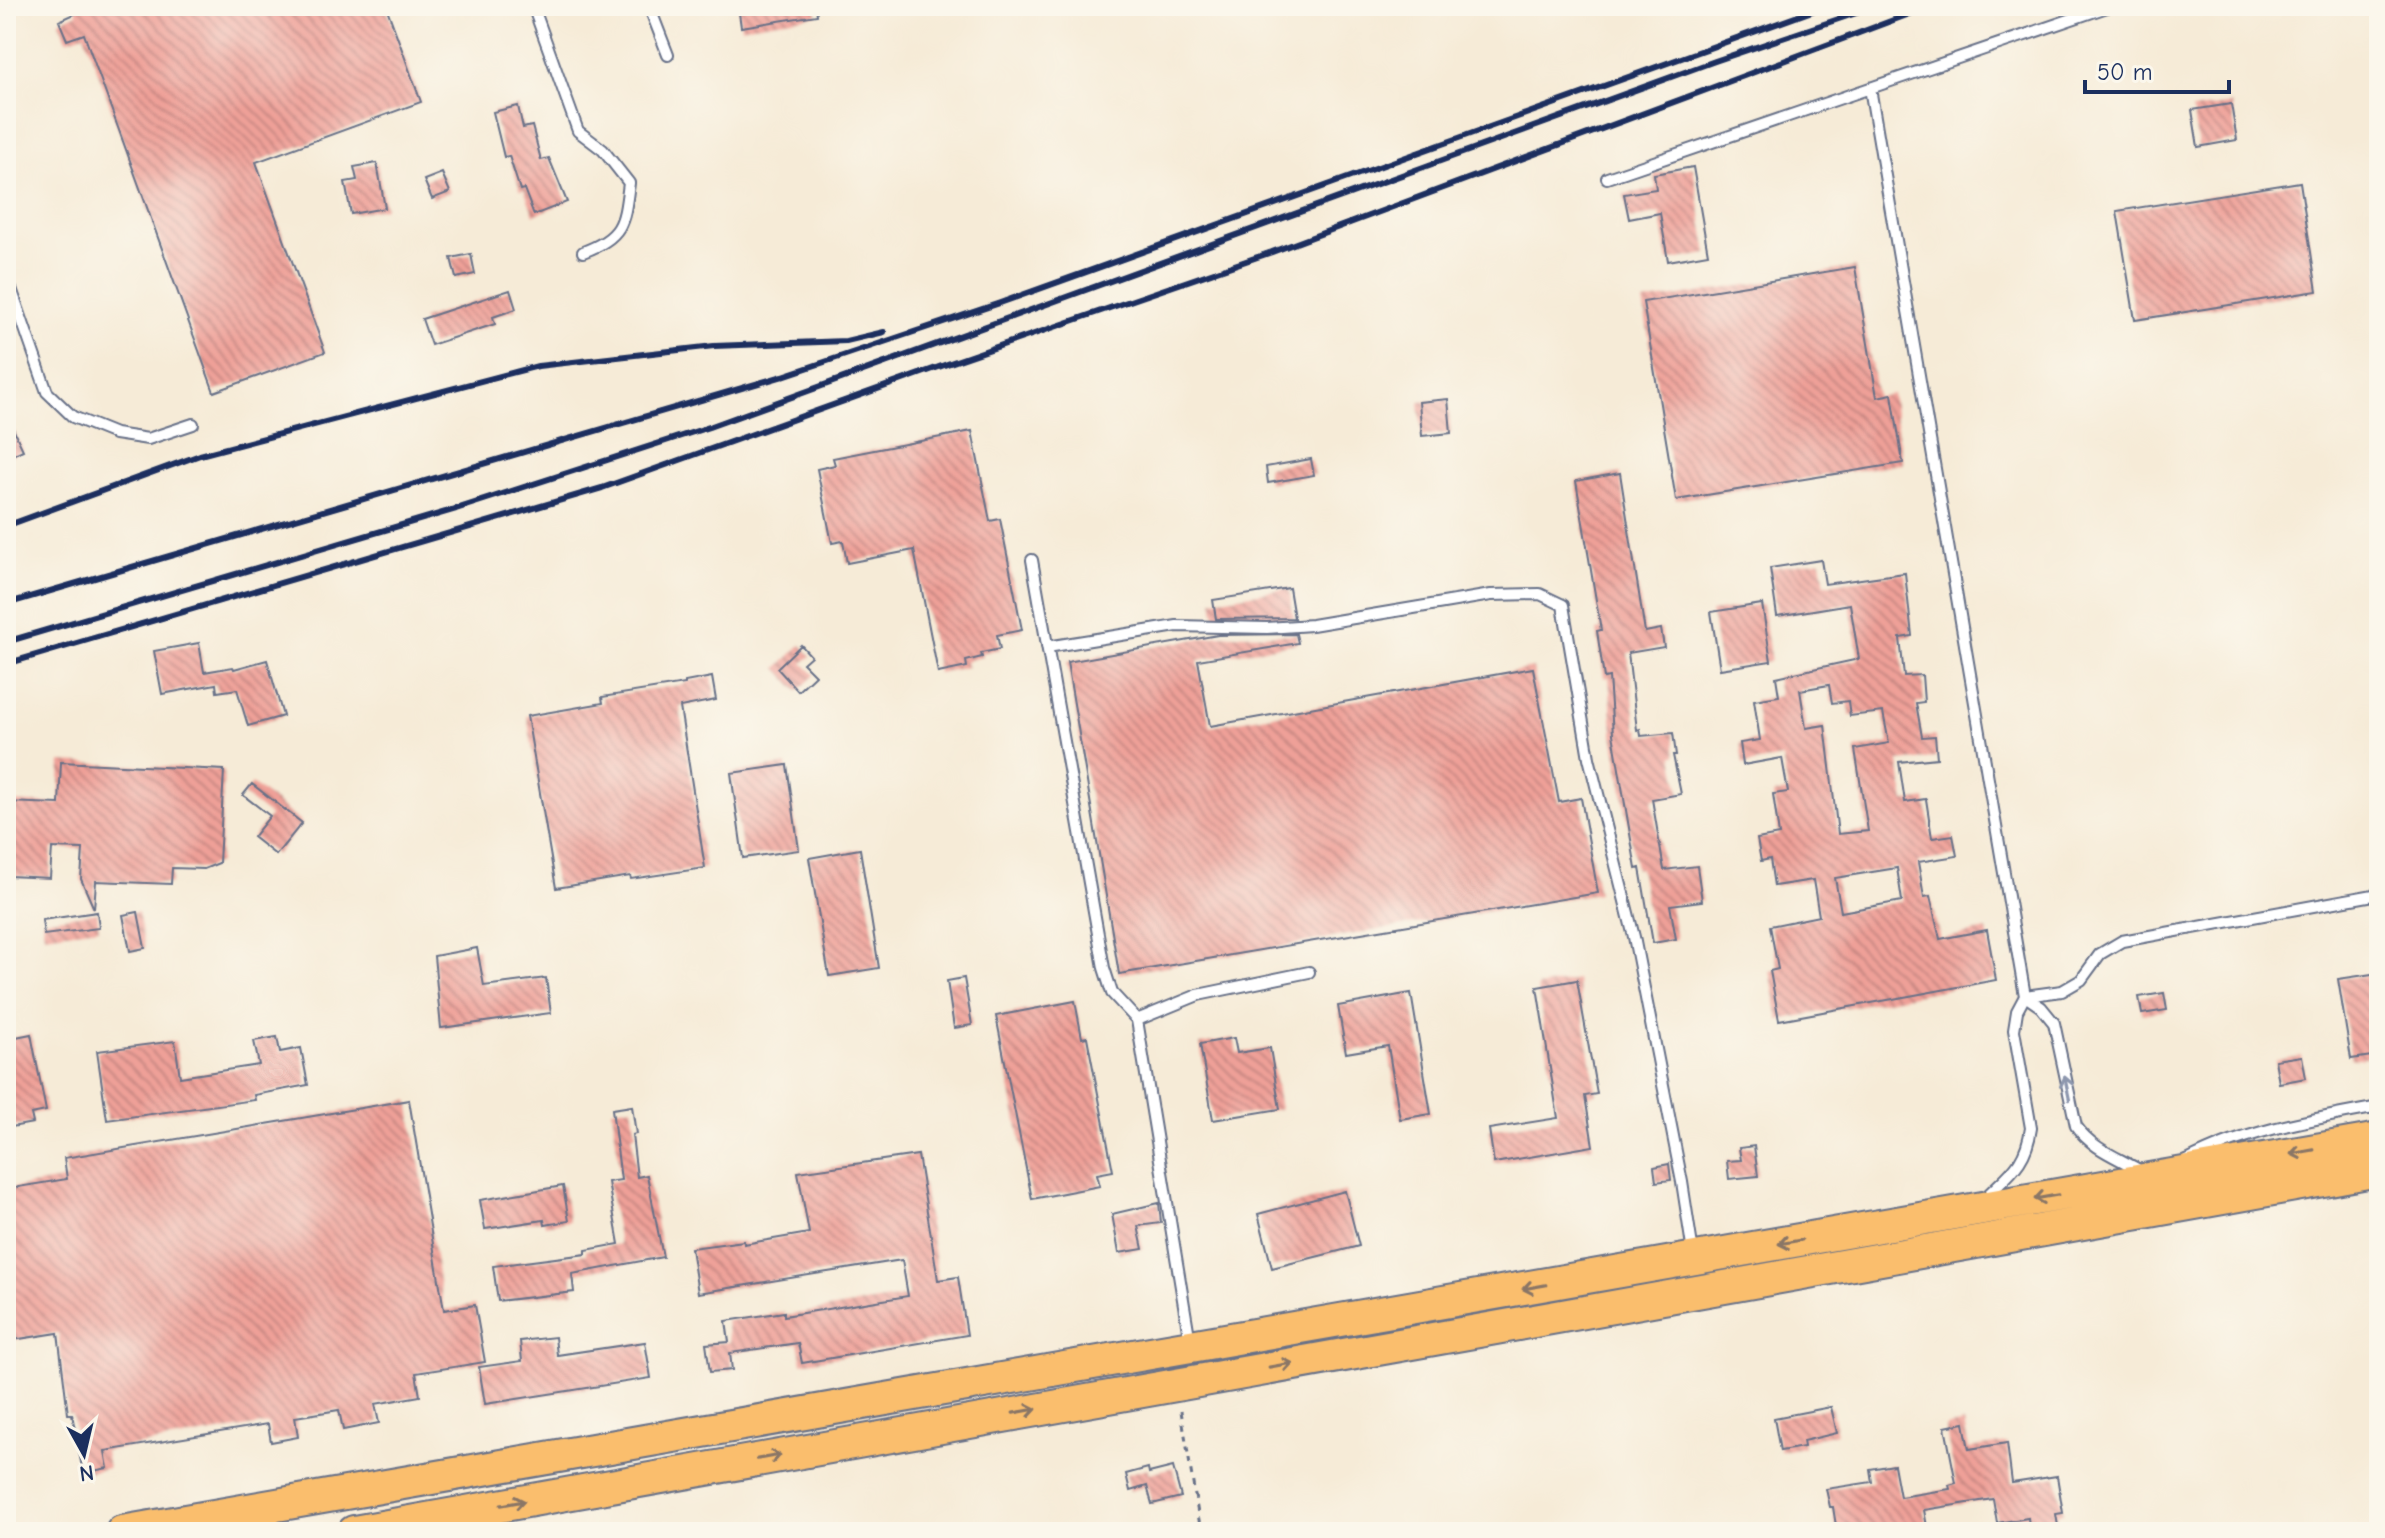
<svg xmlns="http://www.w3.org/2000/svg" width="2385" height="1538" font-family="'Comic Neue',sans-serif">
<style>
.building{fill:url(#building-back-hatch);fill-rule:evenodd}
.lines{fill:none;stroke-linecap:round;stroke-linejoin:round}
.service-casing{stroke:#687188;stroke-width:14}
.trunk-casing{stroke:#687188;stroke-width:36}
.path{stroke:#687188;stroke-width:3;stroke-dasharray:6 6;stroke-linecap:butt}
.service{stroke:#fff;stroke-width:10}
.trunk{stroke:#fabe6d;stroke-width:32}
.rail{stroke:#1b2f5e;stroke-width:6}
.oneway{stroke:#8d97ae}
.oneway2{stroke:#8a7666}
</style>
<defs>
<pattern id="building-back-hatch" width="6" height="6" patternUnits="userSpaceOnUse" patternTransform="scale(2)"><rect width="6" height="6" fill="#efa098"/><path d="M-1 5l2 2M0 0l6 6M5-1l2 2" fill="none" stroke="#c1837f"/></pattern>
</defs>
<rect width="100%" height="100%" fill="#fbf7ec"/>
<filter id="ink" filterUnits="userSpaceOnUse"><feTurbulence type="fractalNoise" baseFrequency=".0125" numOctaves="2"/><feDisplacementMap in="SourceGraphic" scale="16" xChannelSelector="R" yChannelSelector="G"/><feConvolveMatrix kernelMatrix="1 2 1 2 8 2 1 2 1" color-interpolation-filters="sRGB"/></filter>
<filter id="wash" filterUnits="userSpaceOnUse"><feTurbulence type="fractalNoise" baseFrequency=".006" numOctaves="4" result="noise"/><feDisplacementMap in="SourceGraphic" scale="32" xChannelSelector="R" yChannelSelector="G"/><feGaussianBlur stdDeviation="1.8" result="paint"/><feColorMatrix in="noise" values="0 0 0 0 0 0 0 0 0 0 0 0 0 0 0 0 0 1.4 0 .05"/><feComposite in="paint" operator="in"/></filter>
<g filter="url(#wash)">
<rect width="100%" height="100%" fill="#f6ebd7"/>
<g id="blocks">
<path class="building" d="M 75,6 L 386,6 L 421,102 L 256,162 L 325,352 L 214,392 L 84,34 L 67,40 L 59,21 L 77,13 Z
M 738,6 L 816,6 L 817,15 L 741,27 Z
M 2231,104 L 2237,140 L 2198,147 L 2192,110 Z
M 518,106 L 523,128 L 532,126 L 541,160 L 549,158 L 567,202 L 534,215 L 524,189 L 520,190 L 509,156 L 504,157 L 493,112 Z
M 377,163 L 385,208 L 351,214 L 345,182 L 357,180 L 354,167 Z
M 1693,167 L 1708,254 L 1668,261 L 1660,213 L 1629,219 L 1624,194 L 1656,189 L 1654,174 Z
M 442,173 L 450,192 L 432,199 L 424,180 Z
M 2300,182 L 2317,291 L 2135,320 L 2117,211 Z
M 471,254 L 475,274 L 456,278 L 451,258 Z
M 1855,267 L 1877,397 L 1892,394 L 1903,463 L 1676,500 L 1643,302 Z
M 510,290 L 516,309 L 493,317 L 495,324 L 431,345 L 422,319 Z
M 1448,399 L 1451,433 L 1422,436 L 1419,402 Z
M 6,414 L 23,450 L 6,458 Z
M 972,431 L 990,521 L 1000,519 L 1022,630 L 997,635 L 1000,649 L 981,653 L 982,657 L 966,661 L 967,667 L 938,673 L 914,550 L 847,563 L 843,541 L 832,543 L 817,469 L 835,465 L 833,458 Z
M 1311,459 L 1314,475 L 1268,483 L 1266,467 Z
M 1620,473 L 1645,632 L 1661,629 L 1664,647 L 1628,653 L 1637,730 L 1640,729 L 1641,736 L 1673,733 L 1676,755 L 1673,755 L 1681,794 L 1652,799 L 1664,870 L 1697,866 L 1702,901 L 1670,905 L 1676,939 L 1653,943 L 1640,868 L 1636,869 L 1613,734 L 1609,677 L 1604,678 L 1597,631 L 1601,630 L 1576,481 Z
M 1821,560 L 1825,584 L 1905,573 L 1912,636 L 1900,638 L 1904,676 L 1922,675 L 1924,702 L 1916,703 L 1922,737 L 1935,736 L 1937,758 L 1899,762 L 1905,802 L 1926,799 L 1932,838 L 1953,835 L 1957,856 L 1918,862 L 1924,897 L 1930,896 L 1940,939 L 1987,930 L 1996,980 L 1779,1020 L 1770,971 L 1778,969 L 1770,926 L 1819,916 L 1813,880 L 1774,886 L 1770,859 L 1761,861 L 1757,839 L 1779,835 L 1773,794 L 1788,792 L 1782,758 L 1743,765 L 1740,743 L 1760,740 L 1754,700 L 1779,696 L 1776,677 L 1859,659 L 1850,604 L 1777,616 L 1770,568 ZM 1829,685 L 1832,703 L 1848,701 L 1850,716 L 1883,712 L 1889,743 L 1855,749 L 1868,831 L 1838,834 L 1825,725 L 1806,728 L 1800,690 ZM 1897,868 L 1902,901 L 1841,912 L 1835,878 Z
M 1289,588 L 1294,618 L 1216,619 L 1213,600 Z
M 1762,604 L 1771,661 L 1720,669 L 1711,612 Z
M 1296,634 L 1298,643 L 1198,660 L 1210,726 L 1533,668 L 1559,802 L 1581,798 L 1598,893 L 1119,974 L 1067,662 L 1218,635 Z
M 199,643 L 204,672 L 233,667 L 234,669 L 267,660 L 283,716 L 248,726 L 237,689 L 217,692 L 216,684 L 162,694 L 154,651 Z
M 801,645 L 811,656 L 803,663 L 815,675 L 798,691 L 777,668 Z
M 712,677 L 716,700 L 680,707 L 705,868 L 631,879 L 630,876 L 556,888 L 527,716 L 603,703 L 602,697 L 685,684 L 685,682 Z
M 61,762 L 224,770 L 219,863 L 204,869 L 172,868 L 171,884 L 96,881 L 94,909 L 81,879 L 83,849 L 52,848 L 50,878 L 9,876 L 11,833 L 6,835 L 6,802 L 59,804 Z
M 787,765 L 799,850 L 743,858 L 731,773 Z
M 252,784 L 302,823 L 276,855 L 253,837 L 270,816 L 243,795 Z
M 860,849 L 879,968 L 829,976 L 809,858 Z
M 97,912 L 99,928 L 44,935 L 42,920 Z
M 138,912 L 145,948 L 130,951 L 123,915 Z
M 477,948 L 484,986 L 546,978 L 551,1013 L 441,1028 L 434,956 Z
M 2379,973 L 2379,1055 L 2351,1059 L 2338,979 Z
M 964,978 L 972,1025 L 954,1028 L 947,981 Z
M 1577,980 L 1597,1094 L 1585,1096 L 1593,1146 L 1494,1163 L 1489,1129 L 1558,1118 L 1537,987 Z
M 1411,993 L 1431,1114 L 1400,1119 L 1388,1046 L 1346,1053 L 1338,1006 Z
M 2164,993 L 2167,1010 L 2142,1014 L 2139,997 Z
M 1075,1001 L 1082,1038 L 1087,1037 L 1113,1171 L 1097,1174 L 1100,1186 L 1032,1199 L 996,1016 Z
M 31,1034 L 46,1111 L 31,1114 L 33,1123 L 6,1128 L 6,1039 Z
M 277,1037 L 280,1052 L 301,1048 L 308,1085 L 254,1095 L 255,1100 L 107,1120 L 97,1051 L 175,1041 L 180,1077 L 259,1065 L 254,1041 Z
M 1234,1038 L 1237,1053 L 1270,1048 L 1280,1109 L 1213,1120 L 1200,1044 Z
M 2302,1056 L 2306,1078 L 2279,1083 L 2275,1060 Z
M 409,1100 L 444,1310 L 475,1305 L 485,1362 L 416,1373 L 420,1396 L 375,1404 L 379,1423 L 343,1430 L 339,1410 L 295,1417 L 298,1437 L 271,1442 L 268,1424 L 105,1451 L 108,1468 L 83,1473 L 72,1414 L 68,1414 L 58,1333 L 6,1341 L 6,1189 L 67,1179 L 64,1158 Z
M 632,1106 L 636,1134 L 632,1135 L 637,1177 L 647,1175 L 663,1257 L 572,1274 L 574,1292 L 498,1301 L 493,1266 L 586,1254 L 586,1250 L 619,1244 L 608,1182 L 621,1180 L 612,1109 Z
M 1754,1146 L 1758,1176 L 1729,1179 L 1727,1161 L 1741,1160 L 1739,1148 Z
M 918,1155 L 938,1280 L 958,1277 L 967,1335 L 802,1363 L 798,1343 L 730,1353 L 732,1370 L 710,1372 L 706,1344 L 729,1342 L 726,1321 L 784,1312 L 784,1316 L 908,1296 L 902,1260 L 698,1293 L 691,1248 L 744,1241 L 744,1244 L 809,1233 L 798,1172 Z
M 1669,1164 L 1671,1180 L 1656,1182 L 1654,1167 Z
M 563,1186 L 569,1221 L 545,1225 L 544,1220 L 485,1229 L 480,1200 Z
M 1345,1191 L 1359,1246 L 1272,1268 L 1258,1214 Z
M 1159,1203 L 1161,1223 L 1138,1226 L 1143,1249 L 1119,1253 L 1112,1214 Z
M 555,1337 L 557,1355 L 645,1342 L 651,1378 L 485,1404 L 479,1367 L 522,1361 L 520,1341 Z
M 1831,1407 L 1837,1433 L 1803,1441 L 1804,1447 L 1780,1451 L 1774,1418 Z
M 1964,1423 L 1969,1449 L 2007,1443 L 2012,1483 L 2057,1476 L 2063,1513 L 2056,1514 L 2059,1532 L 2030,1532 L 2028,1518 L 1997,1523 L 1993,1499 L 1924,1510 L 1928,1532 L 1837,1532 L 1833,1507 L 1830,1507 L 1826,1489 L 1872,1482 L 1870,1469 L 1894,1465 L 1900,1497 L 1950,1489 L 1949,1485 L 1956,1483 L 1945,1427 Z
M 1173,1467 L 1181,1497 L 1152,1504 L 1147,1486 L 1130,1491 L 1126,1474 L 1148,1468 L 1149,1473 Z"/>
</g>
</g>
<g filter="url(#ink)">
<use href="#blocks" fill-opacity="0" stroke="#687188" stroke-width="2"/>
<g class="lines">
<defs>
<path id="service" d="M 533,6 L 578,131 L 603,150 L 629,183 C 624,222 624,237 583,252
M 649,6 L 668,55
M 2374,6 L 2379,10
M 1870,88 L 2025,996 L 2017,1011 L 2014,1030 L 2031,1128 C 2026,1164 2010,1173 1986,1197
M 1607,178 L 2110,6
M 6,274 L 47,392 L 73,417 L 115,434 L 148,439 L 193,424
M 1032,560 L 1104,968 L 1112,993 L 1137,1020 L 1190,1342
M 1047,647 L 1177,626 L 1267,628 L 1312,625 L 1491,595 L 1540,594 L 1563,605 L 1589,758 L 1634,937 L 1682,1182 L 1693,1253
M 2025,996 L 2041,1007 L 2054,1023 L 2076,1126 C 2092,1149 2117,1157 2141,1171
M 2025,996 L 2062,991 L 2081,980 L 2100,954 L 2122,941 L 2379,894
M 1137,1020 L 1198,995 L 1309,972
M 2187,1161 C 2246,1130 2314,1119 2379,1107"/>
<path id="trunk" d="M 122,1532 L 2379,1139
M 354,1532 L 2379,1170"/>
</defs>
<use href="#service" class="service-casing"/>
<use href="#trunk" class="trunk-casing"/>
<path class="path" d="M 1181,1411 L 1201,1532"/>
<use href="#service" class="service"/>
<use href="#trunk" class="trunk"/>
<path class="rail" d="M 6,526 L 200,455 L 538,366 L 714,346 L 846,341 L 884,332
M 6,604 L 783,376 L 1000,303 L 1826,6
M 6,642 L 456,509 L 709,427 L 1715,61 L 1877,6
M 6,664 L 602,488 L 950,363 L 1272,252 L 1931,6"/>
</g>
<defs><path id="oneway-shaft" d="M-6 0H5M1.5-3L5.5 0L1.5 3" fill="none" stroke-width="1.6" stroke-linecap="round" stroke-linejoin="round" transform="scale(2)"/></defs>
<use class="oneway" href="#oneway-shaft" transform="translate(2067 1088) rotate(-102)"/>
<g class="oneway2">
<use href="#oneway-shaft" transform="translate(2302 1152) rotate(170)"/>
<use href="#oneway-shaft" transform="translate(2046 1197) rotate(170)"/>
<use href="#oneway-shaft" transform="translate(1790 1242) rotate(170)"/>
<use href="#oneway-shaft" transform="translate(1534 1287) rotate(170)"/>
<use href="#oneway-shaft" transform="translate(1281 1365) rotate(-10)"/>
<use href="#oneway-shaft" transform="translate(1025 1411) rotate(-10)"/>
<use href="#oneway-shaft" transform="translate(769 1457) rotate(-10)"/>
<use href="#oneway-shaft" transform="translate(513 1503) rotate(-10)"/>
</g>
</g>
<rect width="2385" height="1538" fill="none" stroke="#fbf7ec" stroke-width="32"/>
<g transform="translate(84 1454) rotate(172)" stroke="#fbf7ec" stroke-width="6" paint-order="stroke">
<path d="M0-6L14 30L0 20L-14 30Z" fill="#1b2f5e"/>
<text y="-12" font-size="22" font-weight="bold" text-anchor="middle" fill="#1b2f5e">N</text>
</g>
<path d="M2085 80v12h144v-12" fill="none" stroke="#1b2f5e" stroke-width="4"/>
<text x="2097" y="80" font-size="24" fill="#1b2f5e" stroke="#fbf7ec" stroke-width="6" paint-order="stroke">50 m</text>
</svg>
